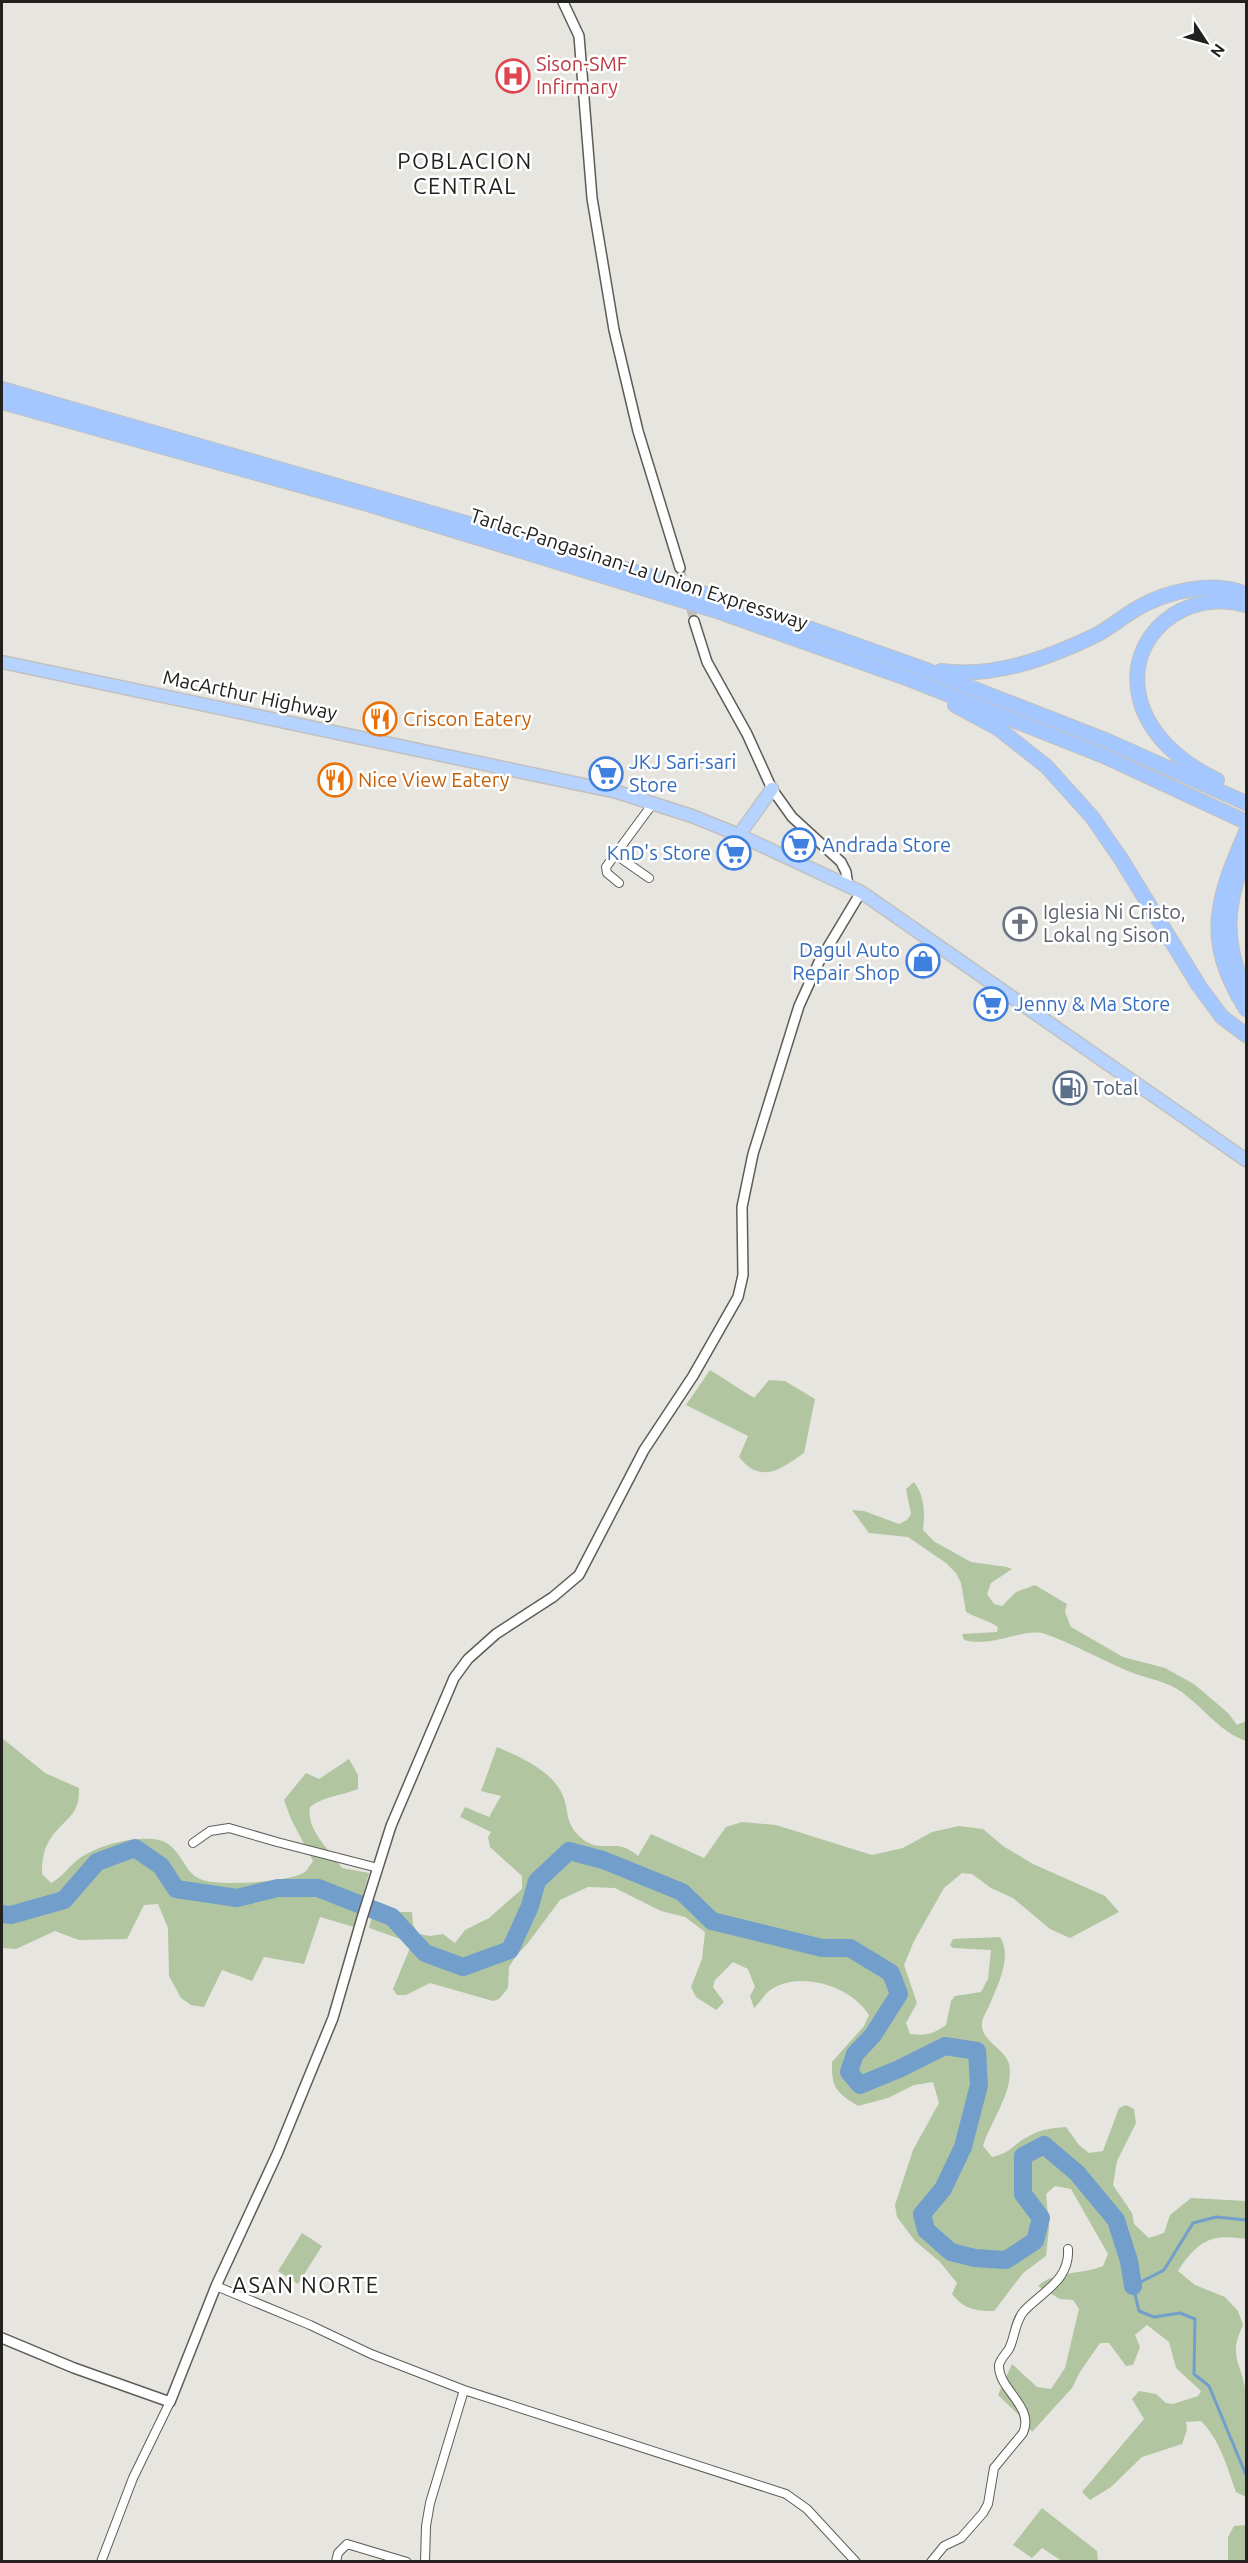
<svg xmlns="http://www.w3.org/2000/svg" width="1248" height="2563" font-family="Ubuntu,sans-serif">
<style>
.green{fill:#b1c5a0}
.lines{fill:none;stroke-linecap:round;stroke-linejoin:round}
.stream{stroke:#729ecb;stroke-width:3}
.river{stroke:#729ecb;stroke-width:18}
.tertiary-tunnel{stroke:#c0beb9;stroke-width:9;stroke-dasharray:9 4.5;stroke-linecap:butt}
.minor-casing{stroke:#5e5c57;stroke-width:10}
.tertiary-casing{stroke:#5e5c57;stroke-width:12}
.trunk-casing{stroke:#c1c1c0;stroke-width:15}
.motorway-casing{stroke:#c1c1c0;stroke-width:16}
.minor{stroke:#fff;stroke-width:8}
.tertiary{stroke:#fff;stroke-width:9}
.trunk{stroke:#b6d2fe;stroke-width:12}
.motorway{stroke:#a3c7fe;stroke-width:14}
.labels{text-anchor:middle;stroke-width:5;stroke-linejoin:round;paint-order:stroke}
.health-label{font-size:20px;fill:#be3a42;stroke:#fff;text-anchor:start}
.street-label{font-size:20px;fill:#22211f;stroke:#fff}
.food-label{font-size:20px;fill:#c56008;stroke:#fff;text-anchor:start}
.shop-label{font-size:20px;fill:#366cbe;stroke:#fff;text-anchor:start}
.worship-label{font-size:20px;fill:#5b616d;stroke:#fff;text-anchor:start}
.service-label{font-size:20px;fill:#4e5e75;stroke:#fff;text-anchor:start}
.quarter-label{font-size:22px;letter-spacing:1.5px;fill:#22211f;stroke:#fff}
</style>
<rect width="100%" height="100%" fill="#e7e5df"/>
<path class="green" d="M 710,1370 L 754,1398 L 769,1380 L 785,1381 L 815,1399 L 804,1453 C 781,1469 761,1485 739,1457 L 748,1436 L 686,1405 Z
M 914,1482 C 925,1497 925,1513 923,1530 L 935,1542 L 971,1562 L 1007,1567 L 1012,1569 L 991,1583 L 987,1594 L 994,1604 L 1002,1606 L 1016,1592 L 1035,1585 L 1067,1604 L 1065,1612 L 1071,1627 L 1123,1657 L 1165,1668 L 1194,1684 L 1228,1713 L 1237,1725 L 1246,1721 L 1246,1741 C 1219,1732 1202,1705 1177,1689 C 1160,1679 1139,1677 1121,1668 C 1096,1657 1071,1643 1045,1634 C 1025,1627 993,1648 964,1640 L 962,1634 L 997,1632 L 998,1627 C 987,1620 977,1618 966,1612 L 961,1583 L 956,1573 L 946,1563 L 908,1537 L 869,1533 L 852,1510 L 864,1511 L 899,1524 L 907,1520 L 911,1514 L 906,1489 Z
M 2,1738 L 45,1773 L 79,1788 C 80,1818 63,1818 49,1841 C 43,1851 42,1862 42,1874 L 51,1883 C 61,1878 67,1869 75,1862 C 93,1846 130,1837 153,1839 C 181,1841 181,1871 200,1879 C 217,1887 290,1882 305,1872 C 308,1869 311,1864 313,1861 L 291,1819 L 284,1800 L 306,1773 L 319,1779 L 349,1759 L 358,1775 L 358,1789 C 341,1796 324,1796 310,1807 C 306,1830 329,1849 342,1868 L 369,1873 L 354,1927 L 320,1917 L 304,1964 L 264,1957 L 252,1981 L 222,1970 L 204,2007 L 191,2005 L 181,1998 L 169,1976 L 168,1928 L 158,1904 L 144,1905 L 127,1939 L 79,1940 L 55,1931 L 16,1949 L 2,1948 Z
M 497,1747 C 520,1757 553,1771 563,1796 C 569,1811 565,1821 578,1835 C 595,1853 610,1842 626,1848 C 630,1850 635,1853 638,1856 L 651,1834 L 704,1858 L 726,1827 L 742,1822 L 776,1825 L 872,1855 L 903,1848 L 932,1832 L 959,1826 L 983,1829 L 1003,1846 L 1033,1864 L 1105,1896 L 1119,1912 L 1070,1938 L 1050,1929 L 1013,1898 L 991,1888 L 972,1874 L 962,1873 L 944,1888 L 914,1941 L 904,1965 L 917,2003 L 906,2023 L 910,2034 C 925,2036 934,2034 946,2025 L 951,2001 L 955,1996 L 981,1992 L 988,1979 L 991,1950 L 953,1948 L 950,1945 L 953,1939 L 1000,1937 C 1013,1957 997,1987 989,2006 C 987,2011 982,2018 982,2023 C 980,2041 1005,2048 1009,2064 C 1015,2090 990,2122 983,2146 L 992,2157 C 1012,2153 1013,2144 1029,2136 C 1041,2129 1053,2128 1066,2127 L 1079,2145 L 1089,2153 L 1103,2151 L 1119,2108 L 1126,2105 L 1134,2109 L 1136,2123 L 1117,2161 L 1113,2185 L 1132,2213 L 1134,2224 L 1149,2238 L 1164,2233 L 1170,2215 L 1191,2198 L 1246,2201 L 1246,2239 C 1211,2233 1197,2241 1178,2271 L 1195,2285 L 1225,2297 L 1238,2311 L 1243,2325 C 1226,2360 1245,2365 1246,2398 C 1248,2430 1246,2464 1246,2497 L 1236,2492 C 1227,2467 1220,2440 1201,2421 L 1186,2422 L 1187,2430 L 1182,2444 L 1142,2457 L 1111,2487 L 1090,2500 L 1082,2492 L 1144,2419 L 1132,2399 L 1139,2391 L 1156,2394 L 1166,2403 L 1173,2404 L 1198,2396 L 1201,2391 L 1176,2368 L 1169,2342 L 1147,2325 L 1135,2335 L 1140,2347 L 1133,2365 L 1126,2366 L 1109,2343 L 1100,2343 L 1080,2372 L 1072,2388 L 1032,2432 L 1023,2419 L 998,2395 L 1012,2364 L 1037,2387 L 1051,2389 L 1065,2368 L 1079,2309 L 1073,2300 L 1060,2299 L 1038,2286 C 1055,2270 1082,2275 1103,2266 L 1108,2254 L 1071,2189 L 1055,2186 L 1046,2194 L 1049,2228 L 1046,2256 L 1023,2273 L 994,2311 C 975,2311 964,2309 952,2294 L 957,2283 L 940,2262 L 915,2241 L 897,2217 L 895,2205 L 913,2150 L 939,2103 L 933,2082 L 914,2085 L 888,2098 L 858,2106 C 837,2093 831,2088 832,2062 L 864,2026 L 869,2015 C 851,1986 799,1969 769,1991 C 764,1995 760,2003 754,2008 L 750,1996 L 755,1987 L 748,1969 L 733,1962 L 715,1980 L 713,1987 L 724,2002 L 716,2010 L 696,1997 L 691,1987 L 702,1959 L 705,1932 L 685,1917 L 661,1911 L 615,1888 L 588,1887 L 560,1900 L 528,1943 L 516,1956 L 509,1967 L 508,1988 L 499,1999 L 493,2001 L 430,1983 L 406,1995 L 397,1995 L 393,1989 L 412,1943 L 369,1928 L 375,1906 L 399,1912 L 412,1912 L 413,1925 L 419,1934 L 430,1936 L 443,1934 L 455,1943 L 465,1930 L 489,1918 L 522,1889 L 522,1876 L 490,1847 L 488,1837 L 491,1832 L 460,1817 L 465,1807 L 489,1817 L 501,1796 L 481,1791 Z
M 302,2233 L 322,2246 L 298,2284 L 278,2271 Z
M 1042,2508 L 1097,2551 L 1098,2561 L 1062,2561 L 1042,2548 L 1032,2558 L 1013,2545 Z
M 1246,2525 L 1246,2561 L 1228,2561 L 1228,2537 L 1234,2526 Z"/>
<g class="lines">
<path class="stream" d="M 1246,2220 L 1216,2217 L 1193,2223 L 1164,2270 L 1133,2286 L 1139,2311 L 1154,2317 L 1180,2313 L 1195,2319 L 1194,2374 L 1209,2386 L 1246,2475"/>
<path class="river" d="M 2,1914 L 11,1915 L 64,1900 L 97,1862 L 135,1848 L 161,1866 L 176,1889 L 237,1898 L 278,1888 L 318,1888 L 392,1917 L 425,1953 L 463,1967 L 510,1950 L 530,1906 L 537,1881 L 569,1851 L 603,1860 L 682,1892 L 712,1921 L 822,1948 L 850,1948 L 891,1973 L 899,1994 L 873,2035 L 855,2054 L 849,2072 L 860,2085 L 899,2069 L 945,2046 L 977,2051 L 979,2085 L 963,2147 L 943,2189 L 922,2214 L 926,2230 L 951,2252 L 975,2258 L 1006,2260 L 1035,2241 L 1041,2218 L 1023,2194 L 1023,2156 L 1044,2145 L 1077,2173 L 1116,2220 L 1129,2261 L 1133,2286"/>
<path class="tertiary-tunnel" d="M 680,568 L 694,621"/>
<defs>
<path id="minor" d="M 616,855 L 649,878
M 619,883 L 607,873 L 606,867 L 654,802
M 193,1843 L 210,1831 L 229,1828 L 277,1842 L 378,1868
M 216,2286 L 310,2325 L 371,2354 L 464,2390 L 786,2494 L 807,2509 L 856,2562
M 101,2562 L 133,2478 L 170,2402
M 336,2562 L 338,2553 L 347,2544 L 407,2562
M 425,2562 L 426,2526 L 430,2503 L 464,2390
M 931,2562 L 944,2546 L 961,2538 L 983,2513 L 988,2504 L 994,2468 L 1023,2433 C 1035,2406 998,2390 999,2365 C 1001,2358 1005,2355 1009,2349 C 1015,2337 1015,2321 1024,2311 C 1043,2291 1070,2280 1068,2249"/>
<path id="tertiary" d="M 563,2 L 579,36 L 592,198 L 614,330 L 638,431 L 680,568
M 694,621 L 707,662 L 747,734 L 772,789 L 792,817 L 841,862 L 846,872 L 848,886
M 2,2338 L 74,2368 L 170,2402 L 216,2286 L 278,2152 L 333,2018 L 362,1918 L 391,1826 L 454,1678 L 468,1659 L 496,1634 L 553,1597 L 579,1575 L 644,1450 L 693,1376 L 738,1297 L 743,1275 L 742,1207 L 753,1154 L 799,1006 L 819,962 L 861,892"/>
<path id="trunk" d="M 2,662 L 617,792 L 692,816 L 739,835 L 861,892 L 1246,1160
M 739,835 L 772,789"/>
<path id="motorway" d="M 2,389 L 663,580 L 814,630 L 921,668 L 1110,742 L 1246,803
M 2,402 L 371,505 L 714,610 L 909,679 L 1104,756 L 1246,822
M 941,671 C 994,678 1046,659 1094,636 C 1109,629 1122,617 1136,609 C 1166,591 1214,580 1246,594
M 955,705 L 999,729 L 1046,766 L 1092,817 L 1121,859 L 1199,986 L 1222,1017 L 1246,1035
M 1217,780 C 1183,764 1150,737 1140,700 C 1123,635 1187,587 1246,605
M 1246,832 C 1216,901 1203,940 1246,1009
M 1246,854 C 1225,905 1223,942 1246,993"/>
</defs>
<use href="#minor" class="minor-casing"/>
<use href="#tertiary" class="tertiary-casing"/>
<use href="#trunk" class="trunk-casing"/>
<use href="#motorway" class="motorway-casing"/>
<use href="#minor" class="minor"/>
<use href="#tertiary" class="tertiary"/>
<use href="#trunk" class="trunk"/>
<use href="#motorway" class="motorway"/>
</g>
<defs>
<symbol id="hospital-ring" viewBox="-11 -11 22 22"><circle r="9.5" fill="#fff" stroke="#e0444e" stroke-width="1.5"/><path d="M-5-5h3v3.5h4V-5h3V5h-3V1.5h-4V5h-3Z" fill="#e0444e"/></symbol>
<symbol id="restaurant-ring" viewBox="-11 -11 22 22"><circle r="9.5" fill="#fff" stroke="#e8710a" stroke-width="1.5"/><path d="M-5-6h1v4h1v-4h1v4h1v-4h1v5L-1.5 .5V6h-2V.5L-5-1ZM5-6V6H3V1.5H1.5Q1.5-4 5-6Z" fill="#e8710a"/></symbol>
<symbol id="supermarket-ring" viewBox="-11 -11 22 22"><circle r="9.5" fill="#fff" stroke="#3f7fe0" stroke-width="1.5"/><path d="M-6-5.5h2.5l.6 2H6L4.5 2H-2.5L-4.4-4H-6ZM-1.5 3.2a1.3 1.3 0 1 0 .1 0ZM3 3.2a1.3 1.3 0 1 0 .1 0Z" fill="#3f7fe0"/></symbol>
<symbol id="church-ring" viewBox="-11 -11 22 22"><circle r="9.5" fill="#fff" stroke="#6b7280" stroke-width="1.5"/><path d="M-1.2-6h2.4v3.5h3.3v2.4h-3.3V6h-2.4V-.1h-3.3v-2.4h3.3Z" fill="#6b7280"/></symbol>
<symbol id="shop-ring" viewBox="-11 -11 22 22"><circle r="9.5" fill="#fff" stroke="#3f7fe0" stroke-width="1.5"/><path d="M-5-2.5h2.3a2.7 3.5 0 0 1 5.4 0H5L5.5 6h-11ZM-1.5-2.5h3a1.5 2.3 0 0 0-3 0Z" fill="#3f7fe0"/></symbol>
<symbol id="fuel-ring" viewBox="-11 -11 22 22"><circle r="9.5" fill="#fff" stroke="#5c6f8a" stroke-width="1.5"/><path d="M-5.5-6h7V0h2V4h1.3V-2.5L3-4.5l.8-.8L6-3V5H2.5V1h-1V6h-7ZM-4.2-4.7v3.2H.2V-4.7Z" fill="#5c6f8a"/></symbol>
</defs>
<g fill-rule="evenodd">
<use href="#hospital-ring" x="494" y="57" width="38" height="38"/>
<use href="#restaurant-ring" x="361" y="700" width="38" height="38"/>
<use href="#supermarket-ring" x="587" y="755" width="38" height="38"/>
<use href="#restaurant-ring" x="316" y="761" width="38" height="38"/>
<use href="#supermarket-ring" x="780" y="826" width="38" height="38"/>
<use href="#supermarket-ring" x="715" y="834" width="38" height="38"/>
<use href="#church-ring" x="1001" y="905" width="38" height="38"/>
<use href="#shop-ring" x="904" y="942" width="38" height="38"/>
<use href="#supermarket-ring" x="972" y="985" width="38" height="38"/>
<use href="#fuel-ring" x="1051" y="1069" width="38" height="38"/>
</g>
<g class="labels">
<g class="health-label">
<text x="536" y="71">Sison-SMF<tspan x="536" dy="23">Infirmary</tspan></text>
</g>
<g class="street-label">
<text transform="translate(639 569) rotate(18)" y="7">Tarlac-Pangasinan-La Union Expressway</text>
<text transform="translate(250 695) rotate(12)" y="7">MacArthur Highway</text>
</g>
<g class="food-label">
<text x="403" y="726">Criscon Eatery</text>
<text x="358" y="787">Nice View Eatery</text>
</g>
<g class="shop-label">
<text x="629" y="769">JKJ Sari-sari<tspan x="629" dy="23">Store</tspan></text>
<text x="822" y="852">Andrada Store</text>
<text x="711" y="860" text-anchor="end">KnD's Store</text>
<text x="900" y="957" text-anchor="end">Dagul Auto<tspan x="900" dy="23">Repair Shop</tspan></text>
<text x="1014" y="1011">Jenny &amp; Ma Store</text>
</g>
<g class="worship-label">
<text x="1043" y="919">Iglesia Ni Cristo,<tspan x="1043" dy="23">Lokal ng Sison</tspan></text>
</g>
<g class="service-label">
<text x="1093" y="1095">Total</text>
</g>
<g class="quarter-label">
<text x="465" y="169">POBLACION<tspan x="465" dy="25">CENTRAL</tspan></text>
<text x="306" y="2293">ASAN NORTE</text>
</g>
</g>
<rect width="1248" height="2563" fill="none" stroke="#22211f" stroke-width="6"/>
<g transform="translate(1206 42) rotate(126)" stroke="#ffffff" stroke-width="4.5" paint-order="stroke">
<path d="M0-4.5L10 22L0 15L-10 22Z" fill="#22211f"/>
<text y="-9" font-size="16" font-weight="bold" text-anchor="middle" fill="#22211f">N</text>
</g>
</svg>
